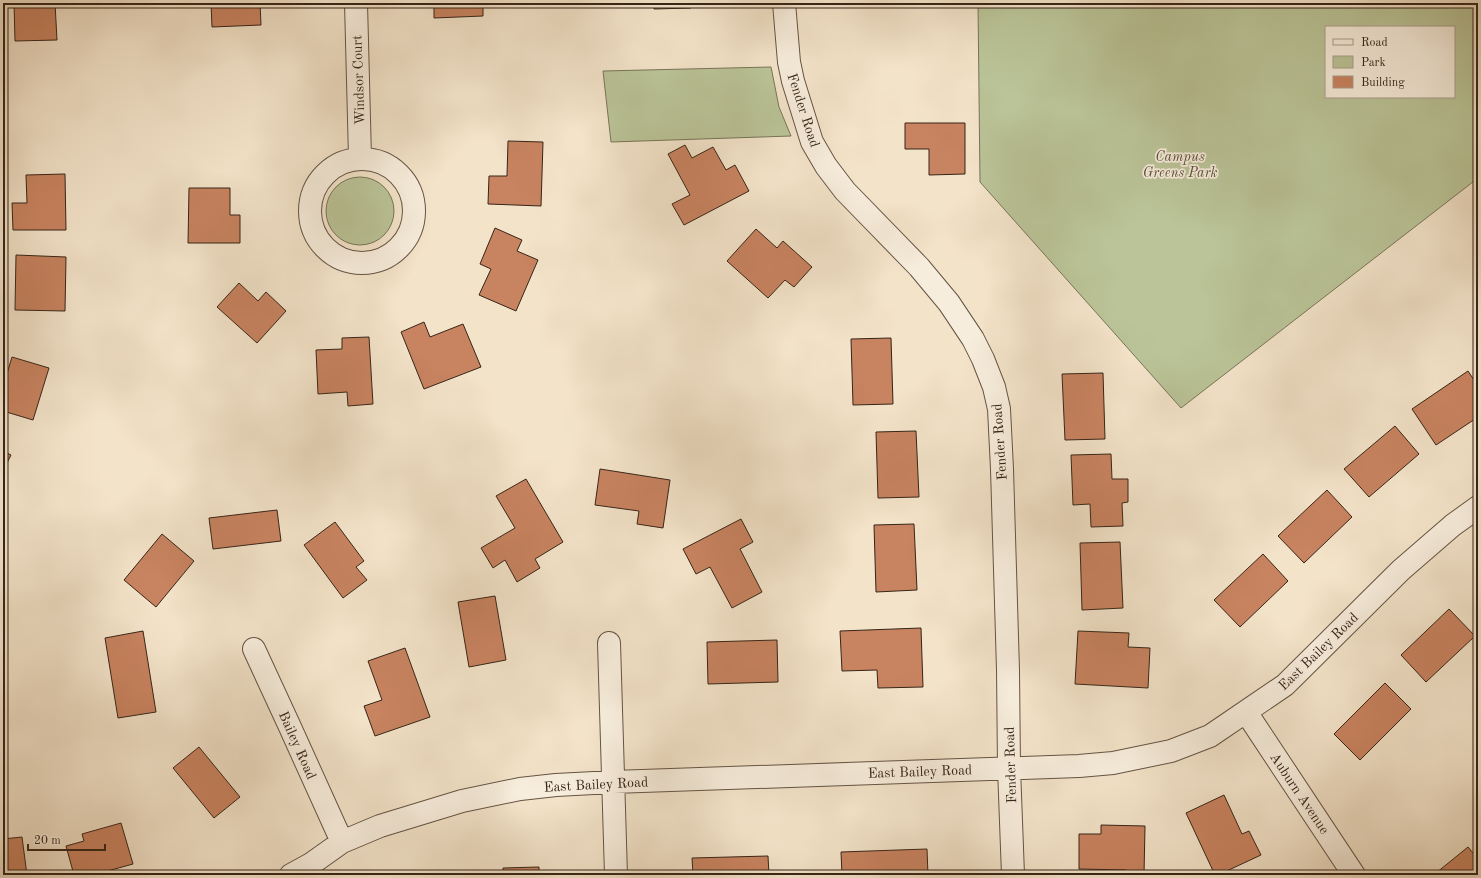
<svg xmlns="http://www.w3.org/2000/svg" width="1481" height="878" font-family="'Old Standard TT',serif">
<style>
.green{fill:#bac498;stroke:#787458;fill-rule:evenodd}
.building{fill:#c88360;stroke:#362518}
.lines{fill:none;stroke-linecap:round;stroke-linejoin:round}
.street-casing{stroke:#655444;stroke-width:24}
.street{stroke:#f7eddc;stroke-width:22}
.labels{text-anchor:middle;stroke-width:3.5;stroke-linejoin:round;paint-order:stroke}
.street-label{font-size:14px;fill:#362518;stroke:#f7eddc}
.park-label{font-size:14px;font-style:italic;fill:#574d38;stroke:#f7eddc}
</style>
<rect width="100%" height="100%" fill="#f3e3c9"/>
<filter id="stains"><feTurbulence type="fractalNoise" baseFrequency=".005" numOctaves="4"/><feColorMatrix values="0 0 0 0 .2 0 0 0 0 .09 0 0 0 0 .02 0 0 0 .5 -.17"/></filter>
<radialGradient id="worn" r=".72"><stop offset=".6" stop-color="#630" stop-opacity="0"/><stop offset="1" stop-color="#630" stop-opacity=".3"/></radialGradient>
<path class="green" d="M 978,3 L 1478,3 L 1478,178 L 1181,408 L 980,182 ZM 1326,27 L 1454,27 L 1454,97 L 1326,97 Z
M 771,67 L 779,107 L 791,136 L 611,142 L 603,71 Z
M326 211a34 34 0 1 1 68 0a34 34 0 1 1-68 0Z"/>
<path class="building" d="M 14,3 L 55,3 L 57,40 L 15,41 Z
M 211,3 L 260,3 L 261,25 L 212,27 Z
M 434,3 L 483,3 L 483,16 L 434,18 Z
M 653,3 L 691,3 L 691,8 L 654,9 Z
M 905,123 L 965,123 L 965,174 L 929,175 L 929,149 L 905,149 Z
M 508,141 L 543,142 L 541,206 L 488,204 L 489,176 L 507,176 Z
M 685,145 L 692,158 L 713,147 L 726,170 L 735,165 L 749,191 L 684,225 L 672,204 L 690,195 L 668,154 Z
M 65,174 L 66,230 L 13,230 L 12,203 L 27,203 L 26,175 Z
M 189,188 L 230,188 L 230,215 L 240,215 L 240,243 L 188,243 Z
M 495,228 L 522,240 L 517,251 L 538,260 L 516,311 L 479,295 L 491,269 L 480,264 Z
M 756,229 L 777,248 L 783,241 L 812,267 L 794,287 L 785,280 L 768,298 L 727,261 Z
M 16,255 L 66,257 L 65,311 L 15,310 Z
M 239,283 L 258,301 L 266,292 L 286,311 L 257,343 L 217,307 Z
M 424,322 L 430,337 L 463,324 L 481,367 L 424,389 L 401,332 Z
M 369,337 L 373,404 L 348,406 L 347,392 L 318,394 L 316,350 L 342,349 L 342,338 Z
M 891,338 L 893,404 L 853,405 L 851,339 Z
M 12,357 L 49,368 L 33,420 L 3,411 L 3,380 L 5,380 Z
M 1468,371 L 1478,386 L 1478,417 L 1436,445 L 1412,409 Z
M 1103,373 L 1105,439 L 1065,440 L 1062,374 Z
M 1395,426 L 1419,454 L 1369,497 L 1344,469 Z
M 916,431 L 919,497 L 878,498 L 876,432 Z
M 3,451 L 11,455 L 3,471 Z
M 1111,454 L 1112,479 L 1128,479 L 1128,502 L 1122,503 L 1123,526 L 1091,527 L 1090,504 L 1073,505 L 1071,455 Z
M 600,469 L 670,480 L 663,528 L 637,524 L 639,511 L 595,505 Z
M 526,479 L 563,542 L 535,559 L 540,568 L 517,582 L 505,560 L 493,568 L 481,548 L 515,528 L 496,496 Z
M 1327,490 L 1352,517 L 1304,563 L 1278,536 Z
M 277,510 L 281,541 L 213,549 L 209,518 Z
M 741,519 L 753,542 L 740,549 L 762,592 L 732,608 L 710,567 L 696,574 L 683,549 Z
M 335,522 L 364,561 L 356,567 L 367,580 L 343,598 L 304,545 Z
M 914,524 L 917,590 L 876,592 L 874,525 Z
M 162,534 L 194,561 L 156,607 L 124,580 Z
M 1120,542 L 1123,608 L 1082,610 L 1080,543 Z
M 1263,554 L 1288,581 L 1240,627 L 1214,600 Z
M 495,596 L 506,660 L 469,667 L 458,602 Z
M 1449,609 L 1475,636 L 1426,682 L 1401,655 Z
M 921,628 L 923,687 L 878,688 L 877,670 L 842,671 L 840,631 Z
M 143,631 L 156,712 L 118,718 L 105,638 Z
M 1078,631 L 1129,633 L 1128,647 L 1150,648 L 1148,688 L 1075,684 Z
M 777,640 L 778,682 L 708,684 L 707,642 Z
M 405,648 L 430,717 L 375,736 L 364,706 L 382,700 L 368,661 Z
M 1385,683 L 1411,709 L 1360,760 L 1334,734 Z
M 199,747 L 240,797 L 214,818 L 173,768 Z
M 1224,795 L 1242,834 L 1249,831 L 1261,855 L 1218,875 L 1215,875 L 1186,813 Z
M 121,823 L 133,864 L 93,875 L 74,875 L 66,846 L 84,841 L 82,834 Z
M 1101,825 L 1145,826 L 1144,875 L 1125,875 L 1126,870 L 1079,869 L 1079,834 L 1101,834 Z
M 22,837 L 27,875 L 3,875 L 3,839 Z
M 1468,847 L 1478,859 L 1478,875 L 1438,875 L 1436,873 Z
M 927,849 L 928,875 L 842,875 L 841,852 Z
M 768,856 L 769,875 L 693,875 L 692,858 Z
M 539,867 L 539,875 L 503,875 L 503,868 Z"/>
<g class="lines">
<defs>
<path id="street" d="M 356,3 L 360,158
M 784,3 L 789,62 L 793,81 L 812,142 L 826,166 L 845,191 L 919,267 L 949,303 L 973,339 L 983,359 L 994,387 L 999,409 L 1002,469 L 1008,670 L 1009,768 L 1013,875
M310 211a52 52 0 1 1 104 0a52 52 0 1 1-104 0Z
M 609,643 L 616,875
M 254,649 L 290,727 L 342,842
M 1246,712 L 1354,875
M 291,875 L 311,864 L 342,842 L 380,826 L 462,801 L 520,789 L 556,785 L 613,782 L 1079,766 L 1113,763 L 1171,751 L 1210,736 L 1285,685 L 1401,570 L 1453,525 L 1478,507"/>
</defs>
<use href="#street" class="street-casing"/>
<use href="#street" class="street"/>
</g>
<g class="labels">
<g class="street-label">
<text transform="translate(358 80) rotate(-92)" y="5">Windsor Court</text>
<text transform="translate(804 110) rotate(72)" y="5">Fender Road</text>
<text transform="translate(999 442) rotate(-94)" y="5">Fender Road</text>
<text transform="translate(1318 651) rotate(-44)" y="5">East Bailey Road</text>
<text transform="translate(298 745) rotate(66)" y="5">Bailey Road</text>
<text transform="translate(1010 765) rotate(-92)" y="5">Fender Road</text>
<text transform="translate(920 771) rotate(-2)" y="5">East Bailey Road</text>
<text transform="translate(596 784) rotate(-3)" y="5">East Bailey Road</text>
<text transform="translate(1300 793) rotate(56)" y="5">Auburn Avenue</text>
</g>
<g class="park-label">
<text x="1180" y="161">Campus<tspan x="1180" dy="16">Greens Park</tspan></text>
</g>
</g>
<rect width="1481" height="878" fill="none" stroke="#f3e3c9" stroke-width="16"/>
<rect x="4" y="4" width="1473" height="870" fill="none" stroke="#362518" stroke-width="2"/>
<rect x="8" y="8" width="1465" height="862" fill="none" stroke="#362518"/>
<rect x="1325" y="26" width="130" height="72" fill="#f7eddc" stroke="#aa9d8e"/>
<rect x="1333" y="39" width="20" height="6" fill="#f7eddc" stroke="#aa9d8e"/>
<text x="1361" y="46" font-size="12" fill="#362518">Road</text>
<rect x="1333" y="56" width="20" height="12" fill="#bac498" stroke="#aa9d8e"/>
<text x="1361" y="66" font-size="12" fill="#362518">Park</text>
<rect x="1333" y="76" width="20" height="12" fill="#c88360" stroke="#aa9d8e"/>
<text x="1361" y="86" font-size="12" fill="#362518">Building</text>
<path d="M28 844v6h77v-6" fill="none" stroke="#362518" stroke-width="2"/>
<text x="34" y="844" font-size="12" fill="#362518" stroke="#f7eddc" stroke-width="3" paint-order="stroke">20 m</text>
<rect width="100%" height="100%" filter="url(#stains)"/>
<rect width="100%" height="100%" fill="url(#worn)"/>
</svg>
